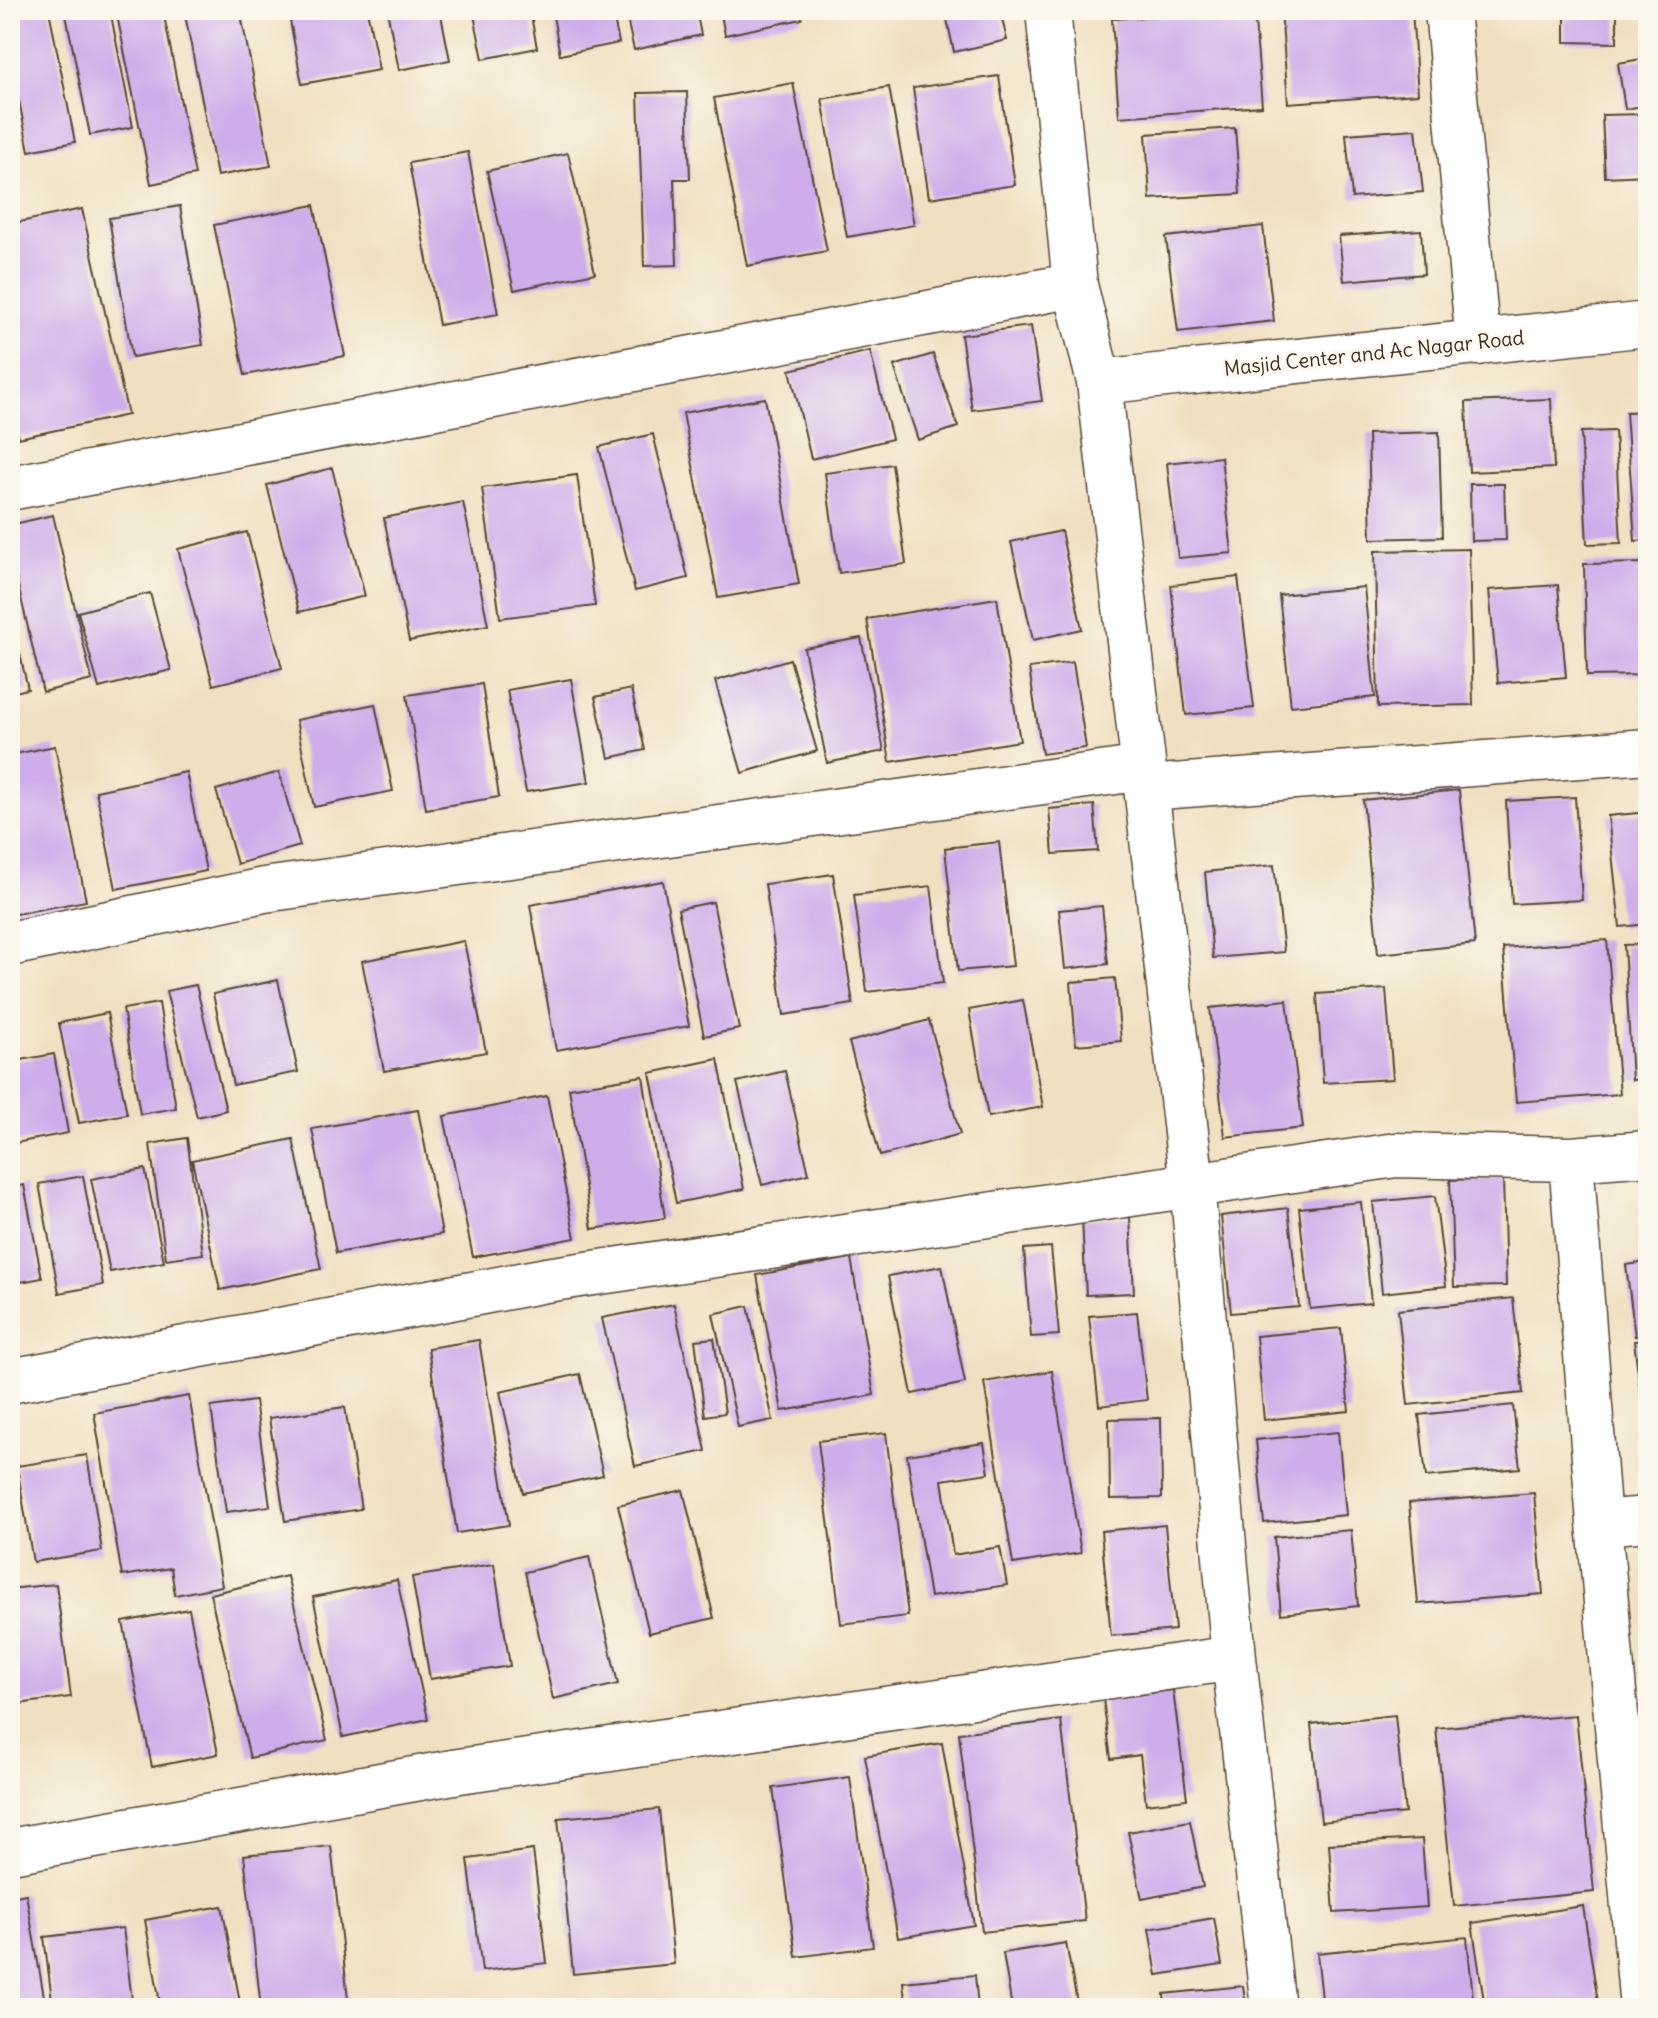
<svg xmlns="http://www.w3.org/2000/svg" width="1658" height="2018" font-family="Delius,sans-serif">
<style>
.building{fill:#ceadea}
.lines{fill:none;stroke-linecap:round;stroke-linejoin:round}
.minor-casing{stroke:#564536;stroke-width:47}
.minor{stroke:#fff;stroke-width:44}
.labels{text-anchor:middle;stroke-width:6;stroke-linejoin:round;paint-order:stroke}
.street-label{font-size:20px;fill:#3b2a1e;stroke:#fbf7ec}
</style>
<rect width="100%" height="100%" fill="#fbf7ec"/>
<filter id="ink" filterUnits="userSpaceOnUse"><feTurbulence type="fractalNoise" baseFrequency=".0125" numOctaves="2"/><feDisplacementMap in="SourceGraphic" scale="16" xChannelSelector="R" yChannelSelector="G"/><feConvolveMatrix kernelMatrix="1 2 1 2 8 2 1 2 1" color-interpolation-filters="sRGB"/></filter>
<filter id="wash" filterUnits="userSpaceOnUse"><feTurbulence type="fractalNoise" baseFrequency=".006" numOctaves="4" result="noise"/><feDisplacementMap in="SourceGraphic" scale="32" xChannelSelector="R" yChannelSelector="G"/><feGaussianBlur stdDeviation="1.8" result="paint"/><feColorMatrix in="noise" values="0 0 0 0 0 0 0 0 0 0 0 0 0 0 0 0 0 1.4 0 .05"/><feComposite in="paint" operator="in"/></filter>
<g filter="url(#wash)">
<rect width="100%" height="100%" fill="#f0e0c1"/>
<g id="blocks">
<path class="building" d="M 10,10 L 49,10 L 75,142 L 29,151 L 10,56 Z
M 65,10 L 110,10 L 133,127 L 90,135 Z
M 116,10 L 163,10 L 195,175 L 151,184 Z
M 184,10 L 240,10 L 271,166 L 217,176 Z
M 288,10 L 367,10 L 379,70 L 302,84 Z
M 387,10 L 440,10 L 450,60 L 399,70 Z
M 473,10 L 530,10 L 537,48 L 483,59 Z
M 552,10 L 612,10 L 619,43 L 560,55 Z
M 625,10 L 696,10 L 701,35 L 634,50 Z
M 720,10 L 800,10 L 802,19 L 725,35 Z
M 945,10 L 1000,10 L 1007,40 L 954,52 Z
M 1254,10 L 1262,106 L 1119,117 L 1112,19 Z
M 1281,10 L 1412,10 L 1418,94 L 1288,103 Z
M 1565,10 L 1617,10 L 1617,43 L 1565,42 Z
M 1648,58 L 1648,105 L 1625,109 L 1618,63 Z
M 999,76 L 1015,185 L 929,198 L 913,88 Z
M 793,83 L 827,251 L 747,266 L 714,98 Z
M 889,87 L 914,225 L 847,237 L 822,99 Z
M 687,92 L 690,179 L 674,179 L 677,265 L 644,266 L 638,93 Z
M 1646,114 L 1648,175 L 1605,177 L 1602,115 Z
M 1235,128 L 1240,194 L 1150,199 L 1146,134 Z
M 1416,129 L 1423,192 L 1352,198 L 1346,134 Z
M 10,131 L 20,169 L 10,171 Z
M 468,152 L 498,314 L 439,325 L 409,163 Z
M 568,153 L 595,273 L 514,290 L 487,171 Z
M 314,205 L 345,356 L 245,375 L 214,225 Z
M 180,206 L 203,345 L 132,357 L 109,218 Z
M 82,209 L 128,415 L 18,438 L 10,400 L 10,224 Z
M 1263,226 L 1274,321 L 1178,332 L 1166,237 Z
M 1421,230 L 1424,274 L 1344,281 L 1339,236 Z
M 1031,326 L 1042,401 L 972,410 L 961,335 Z
M 870,351 L 892,439 L 811,459 L 790,370 Z
M 933,354 L 958,427 L 918,440 L 894,366 Z
M 765,398 L 799,584 L 718,598 L 683,413 Z
M 1551,399 L 1554,468 L 1469,472 L 1466,402 Z
M 1648,411 L 1648,540 L 1635,541 L 1626,412 Z
M 1615,431 L 1621,543 L 1587,544 L 1581,432 Z
M 1439,432 L 1442,537 L 1371,539 L 1368,434 Z
M 653,434 L 688,578 L 635,591 L 599,447 Z
M 1221,457 L 1232,553 L 1178,558 L 1167,463 Z
M 892,464 L 906,564 L 839,573 L 825,473 Z
M 332,468 L 365,596 L 299,612 L 267,485 Z
M 577,475 L 595,606 L 500,618 L 482,488 Z
M 1470,484 L 1504,484 L 1506,540 L 1471,541 Z
M 463,502 L 488,625 L 409,641 L 384,518 Z
M 53,515 L 92,680 L 43,692 L 10,551 L 10,525 Z
M 1061,531 L 1082,629 L 1033,640 L 1011,542 Z
M 247,532 L 282,668 L 213,685 L 178,549 Z
M 1469,549 L 1473,705 L 1378,707 L 1375,551 Z
M 1648,563 L 1648,675 L 1587,676 L 1584,564 Z
M 1238,577 L 1254,708 L 1186,715 L 1171,585 Z
M 1558,585 L 1566,677 L 1498,683 L 1489,590 Z
M 1364,587 L 1375,697 L 1291,706 L 1279,595 Z
M 150,593 L 171,670 L 99,688 L 78,612 Z
M 997,598 L 1020,741 L 890,762 L 867,619 Z
M 10,611 L 28,689 L 10,693 Z
M 861,638 L 884,751 L 827,763 L 804,648 Z
M 790,659 L 817,751 L 742,773 L 715,681 Z
M 1073,662 L 1086,748 L 1042,754 L 1029,668 Z
M 571,679 L 589,782 L 526,792 L 507,690 Z
M 482,684 L 499,797 L 426,809 L 407,695 Z
M 631,689 L 645,750 L 609,758 L 595,697 Z
M 375,704 L 393,791 L 314,807 L 296,720 Z
M 55,746 L 86,901 L 10,915 L 10,755 Z
M 186,772 L 206,871 L 116,889 L 96,791 Z
M 279,772 L 300,846 L 237,864 L 216,790 Z
M 1459,790 L 1475,944 L 1378,954 L 1363,800 Z
M 1575,797 L 1582,900 L 1512,904 L 1506,801 Z
M 1094,805 L 1098,851 L 1053,854 L 1049,809 Z
M 1648,812 L 1648,924 L 1620,927 L 1608,816 Z
M 999,842 L 1013,966 L 958,971 L 945,848 Z
M 1274,865 L 1284,952 L 1213,958 L 1205,872 Z
M 833,874 L 853,1004 L 784,1015 L 765,884 Z
M 663,881 L 689,1026 L 556,1050 L 530,905 Z
M 931,886 L 943,983 L 867,992 L 854,895 Z
M 713,902 L 739,1029 L 704,1036 L 678,909 Z
M 1102,906 L 1108,964 L 1065,969 L 1059,910 Z
M 1607,940 L 1620,1094 L 1516,1102 L 1503,948 Z
M 464,941 L 486,1052 L 384,1071 L 362,961 Z
M 1648,944 L 1648,1079 L 1632,1080 L 1624,945 Z
M 1115,978 L 1121,1041 L 1076,1045 L 1071,982 Z
M 278,980 L 298,1072 L 233,1085 L 213,994 Z
M 196,985 L 226,1110 L 197,1117 L 166,991 Z
M 1386,989 L 1393,1079 L 1323,1083 L 1317,994 Z
M 1023,1000 L 1043,1107 L 988,1117 L 969,1010 Z
M 1287,1000 L 1303,1128 L 1225,1137 L 1210,1008 Z
M 159,1003 L 176,1108 L 140,1114 L 123,1009 Z
M 107,1013 L 127,1114 L 79,1123 L 59,1023 Z
M 929,1020 L 960,1134 L 880,1156 L 849,1042 Z
M 54,1054 L 68,1133 L 10,1144 L 10,1062 Z
M 718,1059 L 744,1189 L 676,1203 L 650,1073 Z
M 785,1071 L 809,1174 L 762,1185 L 737,1082 Z
M 643,1076 L 665,1218 L 592,1229 L 569,1088 Z
M 547,1096 L 575,1238 L 473,1257 L 444,1116 Z
M 418,1110 L 442,1234 L 336,1253 L 312,1129 Z
M 187,1138 L 203,1254 L 166,1259 L 150,1144 Z
M 293,1139 L 321,1269 L 220,1290 L 192,1160 Z
M 145,1169 L 164,1262 L 110,1272 L 91,1179 Z
M 83,1176 L 103,1285 L 59,1293 L 39,1184 Z
M 1503,1178 L 1506,1286 L 1454,1287 L 1450,1180 Z
M 24,1185 L 42,1278 L 10,1284 L 10,1188 Z
M 1435,1196 L 1446,1286 L 1382,1293 L 1373,1202 Z
M 1361,1202 L 1371,1303 L 1310,1309 L 1299,1208 Z
M 1288,1208 L 1299,1307 L 1231,1313 L 1221,1216 Z
M 1130,1217 L 1134,1293 L 1086,1295 L 1082,1219 Z
M 1051,1247 L 1059,1335 L 1031,1337 L 1024,1249 Z
M 851,1258 L 874,1395 L 782,1411 L 757,1275 Z
M 1648,1262 L 1648,1334 L 1635,1336 L 1626,1265 Z
M 942,1266 L 965,1383 L 912,1394 L 888,1276 Z
M 1513,1298 L 1523,1393 L 1408,1405 L 1398,1310 Z
M 674,1304 L 706,1451 L 635,1466 L 602,1318 Z
M 748,1306 L 773,1420 L 738,1427 L 713,1314 Z
M 1137,1312 L 1147,1400 L 1099,1406 L 1089,1316 Z
M 1341,1328 L 1349,1411 L 1264,1420 L 1256,1336 Z
M 714,1338 L 725,1413 L 705,1416 L 695,1340 Z
M 1648,1339 L 1648,1434 L 1646,1435 L 1634,1341 Z
M 479,1340 L 509,1525 L 457,1533 L 428,1348 Z
M 1052,1371 L 1081,1553 L 1013,1564 L 984,1382 Z
M 580,1374 L 603,1475 L 523,1493 L 500,1392 Z
M 189,1396 L 222,1586 L 175,1595 L 171,1568 L 122,1576 L 94,1413 Z
M 255,1401 L 270,1506 L 226,1512 L 211,1407 Z
M 1513,1405 L 1520,1468 L 1426,1477 L 1419,1415 Z
M 345,1407 L 361,1509 L 285,1521 L 269,1418 Z
M 1161,1418 L 1162,1498 L 1110,1499 L 1109,1419 Z
M 1338,1432 L 1346,1515 L 1264,1523 L 1256,1440 Z
M 886,1433 L 908,1616 L 841,1624 L 818,1441 Z
M 984,1443 L 989,1473 L 942,1480 L 953,1555 L 1000,1547 L 1007,1585 L 930,1597 L 907,1455 Z
M 87,1455 L 102,1551 L 33,1562 L 17,1466 Z
M 683,1490 L 714,1618 L 649,1633 L 618,1505 Z
M 1534,1493 L 1543,1594 L 1418,1604 L 1409,1503 Z
M 1165,1525 L 1175,1630 L 1111,1636 L 1101,1531 Z
M 1351,1530 L 1358,1606 L 1281,1614 L 1274,1537 Z
M 589,1557 L 618,1684 L 553,1699 L 525,1572 Z
M 494,1564 L 510,1666 L 430,1679 L 412,1577 Z
M 287,1576 L 327,1740 L 250,1758 L 210,1594 Z
M 397,1580 L 428,1719 L 343,1737 L 313,1597 Z
M 56,1584 L 71,1697 L 10,1705 L 10,1589 Z
M 189,1609 L 218,1754 L 152,1767 L 123,1622 Z
M 1173,1690 L 1187,1799 L 1146,1804 L 1140,1755 L 1111,1759 L 1103,1699 Z
M 1395,1715 L 1405,1813 L 1321,1822 L 1311,1724 Z
M 1576,1715 L 1594,1892 L 1454,1906 L 1436,1728 Z
M 1061,1720 L 1085,1921 L 982,1932 L 959,1733 Z
M 942,1743 L 974,1925 L 898,1938 L 865,1756 Z
M 850,1777 L 873,1947 L 796,1957 L 773,1788 Z
M 659,1809 L 674,1964 L 573,1974 L 558,1818 Z
M 1190,1821 L 1203,1887 L 1142,1899 L 1128,1832 Z
M 1422,1839 L 1427,1907 L 1334,1913 L 1329,1844 Z
M 331,1846 L 349,2008 L 261,2008 L 244,1855 Z
M 533,1850 L 547,1963 L 482,1971 L 468,1859 Z
M 26,1894 L 46,2008 L 10,2008 L 10,1897 Z
M 222,1906 L 241,2008 L 161,2008 L 145,1920 Z
M 1583,1906 L 1599,2008 L 1485,2008 L 1472,1923 Z
M 1214,1918 L 1222,1965 L 1157,1975 L 1149,1929 Z
M 123,1928 L 133,2008 L 53,2008 L 44,1937 Z
M 1467,1937 L 1474,2008 L 1323,2008 L 1317,1953 Z
M 1066,1943 L 1078,2008 L 1012,2008 L 1003,1953 Z
M 975,1975 L 978,2008 L 906,2008 L 903,1982 Z
M 1243,1986 L 1246,2008 L 1165,2008 L 1164,1994 Z"/>
</g>
</g>
<g filter="url(#ink)">
<use href="#blocks" fill-opacity="0" stroke="#564536" stroke-width="2"/>
<g class="lines">
<defs>
<path id="minor" d="M 1048,10 L 1075,285 L 1099,382 L 1192,1184 L 1234,1658 L 1273,2008
M 1447,10 L 1478,343
M 1099,382 L 1648,324
M 10,488 L 1075,285
M 1146,788 L 1648,751
M 10,944 L 264,890 L 1144,768
M 1571,1159 L 1599,1523 L 1642,2008
M 10,1381 L 546,1280 L 1396,1155 L 1571,1159 L 1648,1153
M 1599,1523 L 1648,1519
M 10,1851 L 459,1771 L 1234,1658"/>
</defs>
<use href="#minor" class="minor-casing"/>
<use href="#minor" class="minor"/>
</g>
</g>
<g class="labels">
<g class="street-label">
<text transform="translate(1374 353) rotate(-6)" y="7">Masjid Center and Ac Nagar Road</text>
</g>
</g>
<rect width="1658" height="2018" fill="none" stroke="#fbf7ec" stroke-width="40"/>
</svg>
